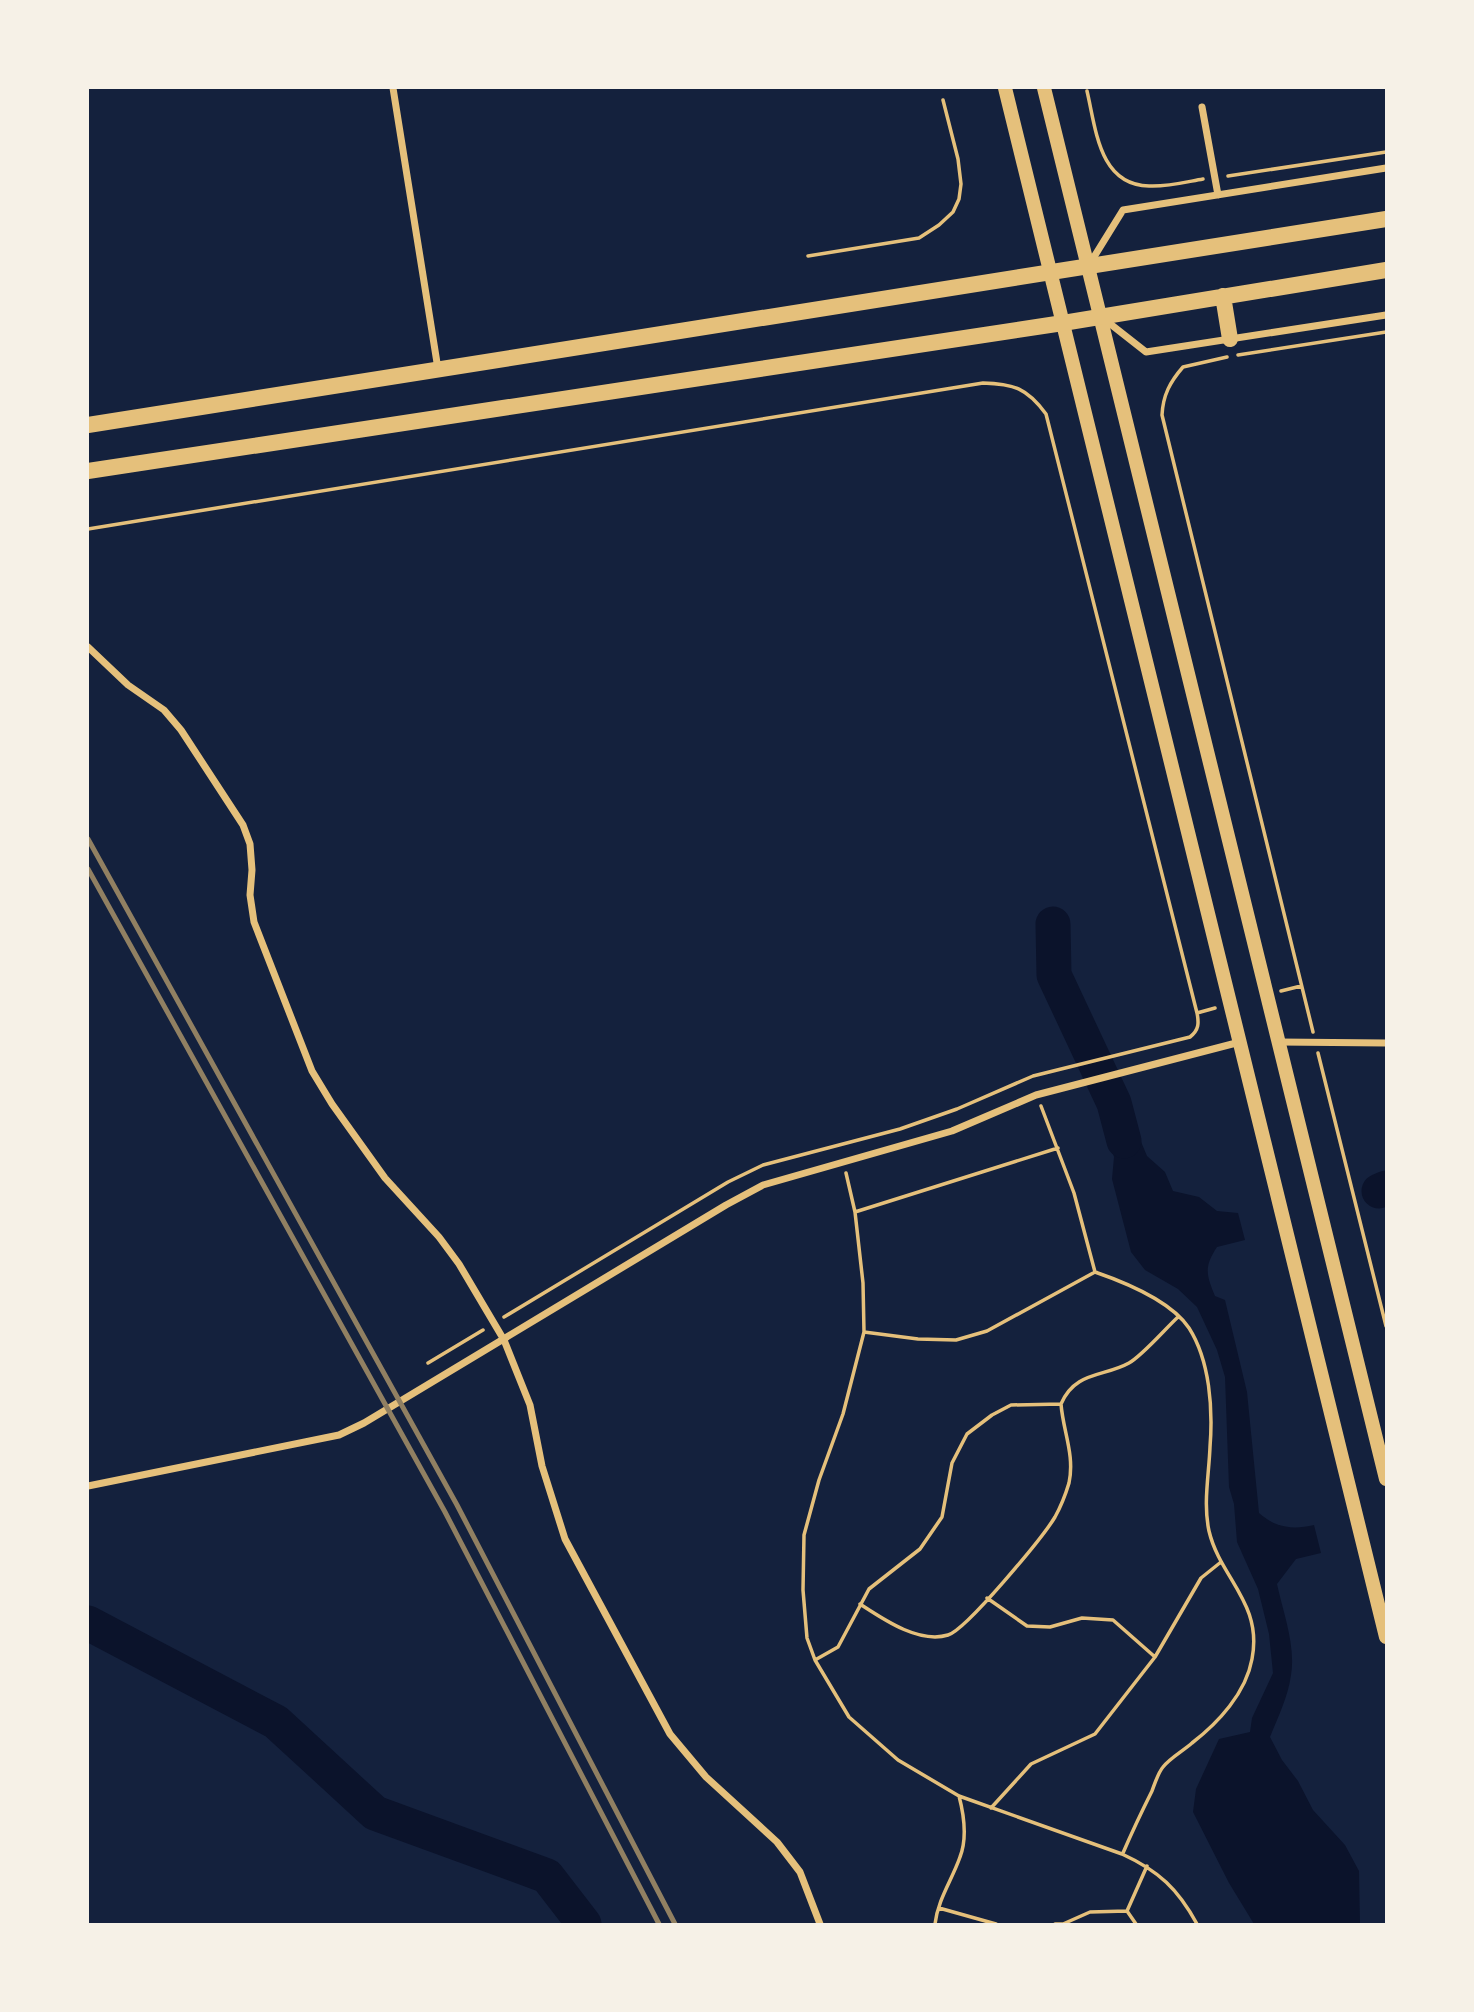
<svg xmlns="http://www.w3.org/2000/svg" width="1474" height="2012" font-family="'Source Serif 4',serif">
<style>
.water{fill:#0b132b}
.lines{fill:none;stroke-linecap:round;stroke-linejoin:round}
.river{stroke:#0b132b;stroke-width:35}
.path{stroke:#e5c07b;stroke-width:3.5}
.minor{stroke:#e5c07b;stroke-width:7}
.secondary{stroke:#e5c07b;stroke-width:14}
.primary{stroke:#e5c07b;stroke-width:16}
.rail{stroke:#918062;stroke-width:5}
</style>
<rect width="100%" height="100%" fill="#14213d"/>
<path class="water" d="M 1126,1090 L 1134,1125 L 1147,1156 L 1165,1172 L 1173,1191 L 1199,1197 L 1217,1211 L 1238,1213 L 1245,1240 L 1217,1247 C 1204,1267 1206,1274 1215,1296 L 1225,1300 L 1247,1392 L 1259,1513 C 1276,1528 1293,1530 1314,1525 L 1321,1553 L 1296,1559 L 1277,1584 C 1283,1612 1296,1646 1291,1675 C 1288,1697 1278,1717 1270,1737 L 1282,1760 L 1298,1781 L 1313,1810 L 1345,1845 L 1359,1871 L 1360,1924 L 1254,1924 L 1229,1883 L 1193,1812 L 1196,1789 L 1219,1739 L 1250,1732 L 1252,1718 L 1273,1673 L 1269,1634 L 1258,1589 L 1237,1542 L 1234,1504 L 1229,1487 L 1225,1377 L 1217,1350 L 1197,1307 L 1178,1289 L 1145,1270 L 1131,1252 L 1112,1179 L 1114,1157 L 1097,1098 Z"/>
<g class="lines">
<path class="river" d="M 1053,924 L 1054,975 L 1114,1103 L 1124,1141
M 1379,1191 L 1386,1188
M 88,1623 L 276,1722 L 375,1813 L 547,1876 L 584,1924"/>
<path class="path" d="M 1087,91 C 1096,129 1099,185 1149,186 C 1167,187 1186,182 1203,179
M 1228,176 L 1386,152
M 808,256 L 919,238 L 939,225 L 953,212 L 959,199 L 961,184 L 958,159 L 943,100
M 1238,355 L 1386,332
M 1227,357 L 1183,367 C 1170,382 1163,395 1162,415 L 1313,1032
M 88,529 L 983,383 C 1014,384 1027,388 1046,414 L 1197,1013 C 1199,1023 1199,1030 1190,1037 L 1033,1076 L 957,1109 L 900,1129 L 763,1165 L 728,1182 L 504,1317
M 1281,991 L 1301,986
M 1197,1013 L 1215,1008
M 1318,1053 L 1386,1326
M 846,1173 L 855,1212 L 863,1283 L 864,1332 L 843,1414 L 819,1480 L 804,1535 L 803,1590 L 807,1638 L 815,1660 L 849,1717 L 898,1760 L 959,1796 L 1122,1854 C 1159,1871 1178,1889 1197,1924
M 855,1212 L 1058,1148
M 1095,1272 C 1124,1282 1171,1301 1189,1328 C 1210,1361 1213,1409 1210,1447 C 1209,1474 1203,1504 1209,1531 C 1220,1578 1263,1603 1252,1659 C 1246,1693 1218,1723 1192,1743 C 1183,1751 1170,1758 1163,1767 C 1158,1773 1155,1783 1152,1791 C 1142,1811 1132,1832 1123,1853
M 864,1332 L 918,1339 L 956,1340 L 987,1331 L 1095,1272 L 1074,1193 L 1041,1106
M 428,1363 L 483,1330
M 987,1598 L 1027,1626 L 1050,1627 L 1082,1618 L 1113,1620 L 1155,1657
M 860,1604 C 883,1619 919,1644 948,1635 C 966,1630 1043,1537 1055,1517 C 1060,1508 1066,1493 1069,1483 C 1075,1455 1063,1431 1061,1404
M 815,1660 L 838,1647 L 869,1589 L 920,1549 L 942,1517 L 952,1463 L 967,1434 L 992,1415 L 1011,1405 L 1061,1404 C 1075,1371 1104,1377 1129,1363 C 1143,1355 1165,1329 1178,1317
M 991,1808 L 1031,1764 L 1095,1734 L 1155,1657 L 1201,1578 L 1221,1562
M 939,1908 L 996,1924
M 1127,1911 L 1136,1924
M 935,1924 C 938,1899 952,1880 960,1857 C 967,1839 964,1815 959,1796
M 1055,1924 L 1063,1924 L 1090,1912 L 1127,1911 L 1147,1866"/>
<path class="minor" d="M 393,88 L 438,369
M 1202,107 L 1218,195
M 1089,265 L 1123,210 L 1386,168
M 1104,319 L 1146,352 L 1386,315
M 88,647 L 128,685 L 164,710 L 181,730 L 243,825 L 250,844 L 252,870 L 250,895 L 254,922 L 312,1071 L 332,1104 L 385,1178 L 439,1237 L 459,1264 L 504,1340 L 530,1405 L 542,1466 L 565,1539 L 670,1734 L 706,1777 L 777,1842 L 800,1872 L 820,1924
M 1279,1042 L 1386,1043
M 88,1486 L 339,1435 L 364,1423 L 726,1205 L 763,1185 L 952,1131 L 1036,1095 L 1240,1042"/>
<path class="secondary" d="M 1005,88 L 1386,1637
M 1044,88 L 1386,1479"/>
<path class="primary" d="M 1223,296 L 1230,339
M 88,425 L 1386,219
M 88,471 L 1063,323 L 1386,270"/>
<path class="rail" d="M 88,839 L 457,1505 L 675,1924
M 88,869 L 445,1512 L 659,1924"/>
</g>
<rect width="1474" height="2012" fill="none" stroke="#f6f1e7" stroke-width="178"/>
</svg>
